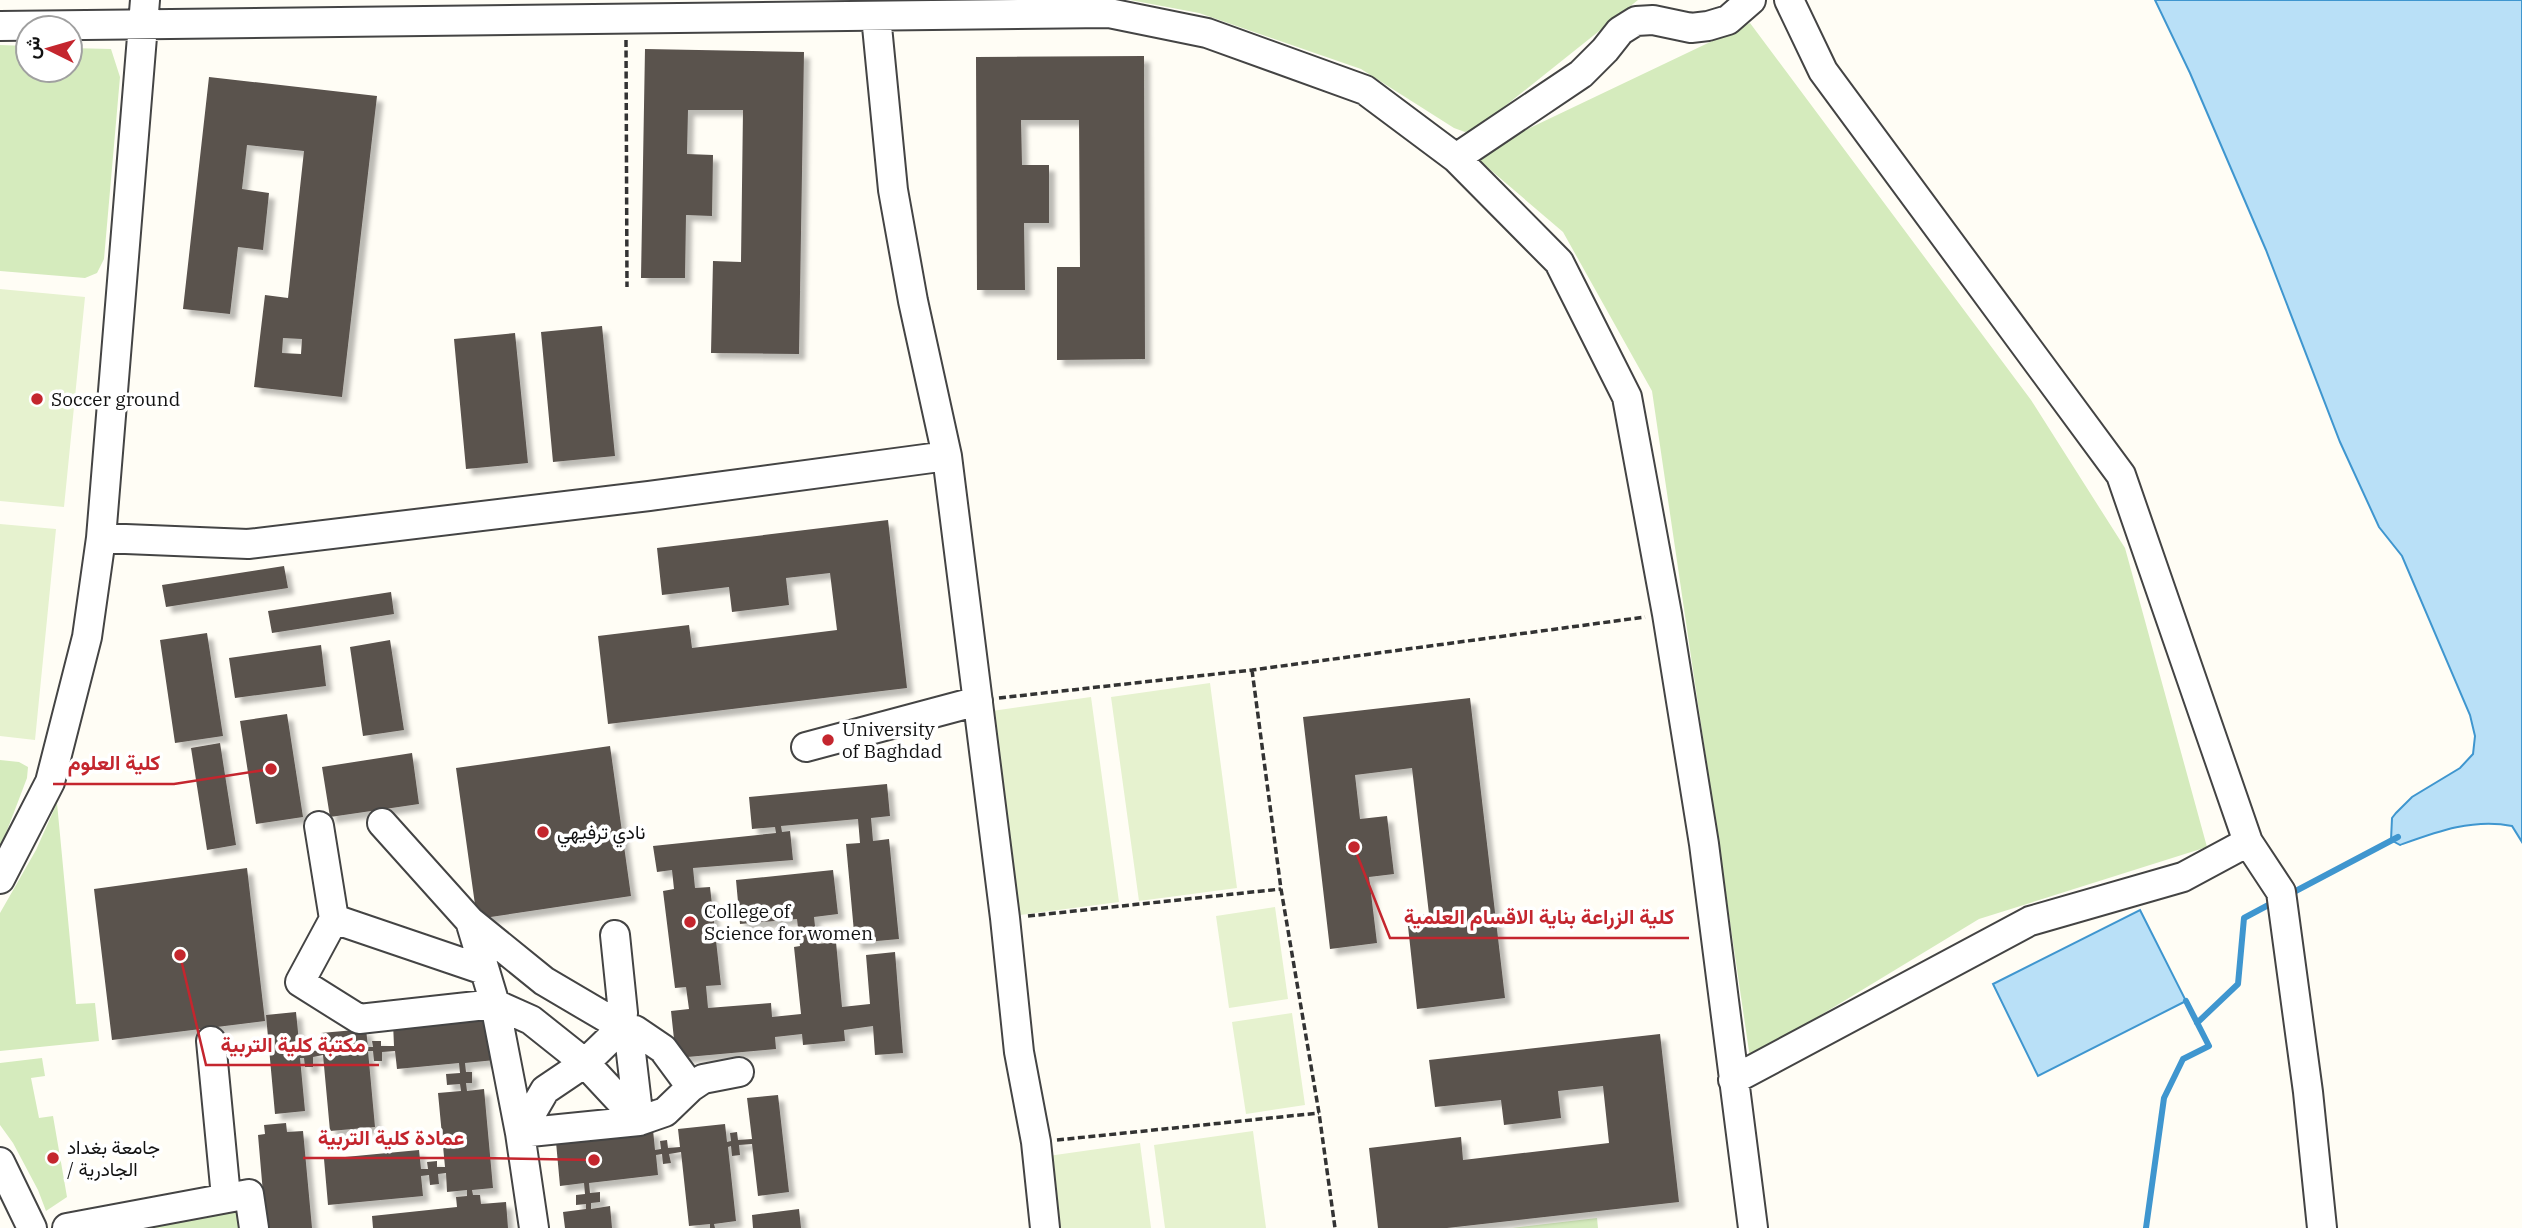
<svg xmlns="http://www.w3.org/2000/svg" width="2522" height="1228" font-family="'IBM Plex Serif',Vazirmatn,serif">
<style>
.green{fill:#d5ebbd}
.pitch{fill:#e6f2cf}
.water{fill:#b9e0f7;stroke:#3f96cf;stroke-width:2}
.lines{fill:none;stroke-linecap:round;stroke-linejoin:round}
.stream{stroke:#3f96cf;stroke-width:6}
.building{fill:#5a524d;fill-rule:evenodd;filter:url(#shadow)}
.minor-casing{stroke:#444;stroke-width:32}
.path{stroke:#333;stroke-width:3.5;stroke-dasharray:7 3.5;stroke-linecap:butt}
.minor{stroke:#fff;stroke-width:28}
.poi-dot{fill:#c4262e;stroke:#fff;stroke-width:2.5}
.labels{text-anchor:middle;stroke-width:7;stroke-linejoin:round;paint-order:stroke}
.poi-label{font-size:19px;fill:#111;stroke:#fff;text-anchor:start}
.leader{fill:none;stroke:#c4262e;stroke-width:2.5}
.callout-dot{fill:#c4262e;stroke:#fff;stroke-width:2.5}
.callout-label{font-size:21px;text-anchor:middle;font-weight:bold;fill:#c4262e;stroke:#fff;stroke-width:7;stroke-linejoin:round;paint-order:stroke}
</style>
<defs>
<filter id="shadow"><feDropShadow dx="6" dy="6" stdDeviation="2" flood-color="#0004"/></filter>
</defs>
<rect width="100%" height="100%" fill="#fffdf5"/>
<path class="green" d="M 1130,0 L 1638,0 L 1475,130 L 1465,132 L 1454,128 L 1361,69 L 1199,13 Z
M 1750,23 L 2031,400 L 2125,548 L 2207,847 L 1979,919 L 1750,1058 L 1652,391 L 1563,232 L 1473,155 Z
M 0,45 L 28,46 L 28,70 L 70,70 L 70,48 L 111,49 L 120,77 L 104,259 L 97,273 L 85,278 L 0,271 Z
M 0,760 L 19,762 L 28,767 L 27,778 L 0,849 Z
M 57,803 L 76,1004 L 95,1003 L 99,1041 L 0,1051 L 0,913 L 36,850 Z
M 42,1058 L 45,1076 L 31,1078 L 39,1118 L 53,1116 L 67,1197 L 46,1211 L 38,1190 L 13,1143 L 0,1125 L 0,1063 Z
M 258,1204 L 262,1228 L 109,1228 Z
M 1597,1218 L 1598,1228 L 1512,1228 Z"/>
<path class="pitch" d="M 0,289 L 85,297 L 64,507 L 0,501 Z
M 0,524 L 56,529 L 35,740 L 0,736 Z
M 1210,683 L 1237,888 L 1139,901 L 1111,697 Z
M 1091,697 L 1119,902 L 1020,915 L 992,711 Z
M 1275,907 L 1288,999 L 1229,1008 L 1216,916 Z
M 1292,1013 L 1305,1105 L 1246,1114 L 1232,1022 Z
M 1253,1131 L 1266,1228 L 1165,1228 L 1154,1145 Z
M 1140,1143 L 1151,1228 L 1051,1228 L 1041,1157 Z"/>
<path class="water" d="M 2155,0 L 2522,0 L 2522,842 L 2512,826 C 2473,818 2436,832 2400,845 L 2391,840 L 2392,818 L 2396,813 L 2412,797 L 2460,768 L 2473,754 L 2475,736 L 2470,715 L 2402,556 L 2379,527 L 2340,442 L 2266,250 L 2190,73 Z
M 2140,910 L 2186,1001 L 2038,1076 L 1993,984 Z"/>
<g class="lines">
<path class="stream" d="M 2290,894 L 2398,837
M 2197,1023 L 2238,984 L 2244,918 L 2274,902
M 2146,1228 L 2164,1098 L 2183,1059 L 2209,1046 L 2186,1001"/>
</g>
<path class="building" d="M 645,49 L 804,52 L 799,354 L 711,353 L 713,261 L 741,262 L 743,110 L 688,110 L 687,154 L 713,155 L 712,216 L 686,215 L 685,278 L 641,278 Z
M 1144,56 L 1145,359 L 1057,360 L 1057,267 L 1080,267 L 1079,120 L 1021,120 L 1022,165 L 1049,165 L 1049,223 L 1024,223 L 1025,290 L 977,290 L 976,57 Z
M 209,77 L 377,96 L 342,397 L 254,387 L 265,295 L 288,298 L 304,151 L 247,145 L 242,189 L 269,193 L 263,250 L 238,247 L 230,314 L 183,309 ZM 283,338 L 302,339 L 301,354 L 282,353 Z
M 602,326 L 615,456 L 553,462 L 541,332 Z
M 515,333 L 528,463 L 466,469 L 454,339 Z
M 888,520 L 907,688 L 608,724 L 598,636 L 689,625 L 692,648 L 837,630 L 830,573 L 786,578 L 789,605 L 732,612 L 729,587 L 662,595 L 657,548 Z
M 284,566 L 288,588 L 166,607 L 162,585 Z
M 391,592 L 394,614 L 272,633 L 268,611 Z
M 207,633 L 223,736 L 175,743 L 160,640 Z
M 390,640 L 404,730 L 363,736 L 350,647 Z
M 321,645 L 326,686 L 235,698 L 229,658 Z
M 1470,698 L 1505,998 L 1417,1009 L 1407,917 L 1429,914 L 1412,768 L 1355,775 L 1360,819 L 1387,816 L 1394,874 L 1369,877 L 1377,943 L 1330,949 L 1303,717 Z
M 287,714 L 303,817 L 256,824 L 240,721 Z
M 220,743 L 236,845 L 207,850 L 191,748 Z
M 610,746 L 631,896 L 477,919 L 456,768 Z
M 412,753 L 419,804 L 330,817 L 322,767 Z
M 887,784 L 890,816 L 871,818 L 873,841 L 889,839 L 899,939 L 855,943 L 846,844 L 860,843 L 858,819 L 781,826 L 782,832 L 790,831 L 793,860 L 693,868 L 695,888 L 710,887 L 721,985 L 706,986 L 708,1008 L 771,1003 L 772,1017 L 801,1014 L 794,947 L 800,946 L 797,919 L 740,924 L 736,880 L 833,870 L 838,914 L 814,917 L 817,944 L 836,942 L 842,1007 L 870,1004 L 866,955 L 895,952 L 903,1053 L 875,1055 L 873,1026 L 844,1030 L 845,1041 L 803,1045 L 802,1034 L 775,1037 L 776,1049 L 676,1058 L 671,1011 L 689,1009 L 686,987 L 675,988 L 663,891 L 674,889 L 672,870 L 657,872 L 653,846 L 776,833 L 775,827 L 752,829 L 749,797 Z
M 247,868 L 265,1021 L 112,1040 L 94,889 Z
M 296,1012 L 300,1052 L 304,1052 L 303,1047 L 312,1046 L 312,1051 L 322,1050 L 321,1033 L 366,1029 L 368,1047 L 373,1047 L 372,1041 L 381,1041 L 381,1046 L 394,1046 L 393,1023 L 491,1014 L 495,1060 L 465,1063 L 466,1072 L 472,1072 L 472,1083 L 466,1083 L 467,1091 L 484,1089 L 493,1188 L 472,1190 L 473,1195 L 480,1195 L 481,1204 L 506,1202 L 508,1228 L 373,1228 L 372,1216 L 457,1207 L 456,1197 L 467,1196 L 467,1190 L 447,1192 L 446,1173 L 438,1174 L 439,1184 L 430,1185 L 429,1175 L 421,1176 L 423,1196 L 328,1205 L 324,1159 L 419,1150 L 421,1169 L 428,1169 L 427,1162 L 437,1161 L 437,1167 L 445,1167 L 438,1093 L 461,1091 L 460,1084 L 447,1085 L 446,1074 L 460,1073 L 459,1063 L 397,1069 L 395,1051 L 382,1052 L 382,1061 L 374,1061 L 373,1051 L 368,1051 L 375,1127 L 330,1131 L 323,1055 L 313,1057 L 313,1067 L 305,1067 L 304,1058 L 300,1058 L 305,1111 L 275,1114 L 266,1015 Z
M 1660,1034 L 1679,1202 L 1447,1228 L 1378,1228 L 1369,1148 L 1461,1137 L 1463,1160 L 1609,1143 L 1603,1086 L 1558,1091 L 1561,1118 L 1504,1125 L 1501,1100 L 1435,1107 L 1429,1060 Z
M 778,1095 L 789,1192 L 758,1196 L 752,1144 L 739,1145 L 740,1155 L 732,1156 L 731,1146 L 728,1147 L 736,1221 L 714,1224 L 715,1228 L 710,1228 L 710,1224 L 689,1226 L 681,1152 L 669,1154 L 671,1163 L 663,1164 L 662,1154 L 656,1155 L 658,1175 L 589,1183 L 590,1193 L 600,1192 L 600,1202 L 591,1203 L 591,1209 L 610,1206 L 612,1228 L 565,1228 L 563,1212 L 586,1209 L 586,1204 L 576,1205 L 576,1195 L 585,1194 L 584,1183 L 560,1186 L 556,1142 L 653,1130 L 655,1150 L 661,1149 L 660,1141 L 667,1140 L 668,1148 L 680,1147 L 678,1129 L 725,1124 L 727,1142 L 731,1141 L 730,1133 L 737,1132 L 738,1140 L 752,1139 L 747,1098 Z
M 286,1123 L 287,1132 L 303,1131 L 312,1228 L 266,1228 L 258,1135 L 265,1134 L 264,1125 Z
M 799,1209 L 801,1228 L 753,1228 L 752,1215 Z"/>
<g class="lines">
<defs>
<path id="minor" d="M 1789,0 L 1823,71 L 2121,475 L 2248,842 L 2281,892 L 2308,1092 L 2322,1228
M 876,16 L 893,190 L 913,301 L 947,456 L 1005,918 L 1019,1052 L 1036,1142 L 1045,1228
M 0,26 L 1109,13 L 1207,33 L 1365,90 L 1456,158 L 1559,262 L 1627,397 L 1667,614 L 1704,844 L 1753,1228
M 1456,158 L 1581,74 L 1605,50 L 1620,31 L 1636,21 L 1653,20 L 1691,28 L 1708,26 L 1728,20 L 1751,0
M 101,538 L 248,544 L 649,496 L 947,456
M 806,747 L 978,701
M 382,823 L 470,921 L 495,1004 L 520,1133 L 534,1228
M 319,826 L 334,919 L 300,982 L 359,1019 L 495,1004 L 531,1020 L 585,1063 L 639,1121
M 0,879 L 50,782 L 87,637 L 101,538 L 145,0
M 334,919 L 484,970
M 470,921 L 544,981 L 612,1021
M 615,935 L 623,1013
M 635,1030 L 663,1049 L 691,1087
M 629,1036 L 639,1121
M 211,1041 L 226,1197
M 1733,1080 L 2030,921 L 2183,877 L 2248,842
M 520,1133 L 639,1121 L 665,1112 L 691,1087 L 703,1079 L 739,1072
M 520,1133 L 545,1090 L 585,1063 L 615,1034
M 0,1162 L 32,1228
M 67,1228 L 249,1194 L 254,1228"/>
</defs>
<use href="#minor" class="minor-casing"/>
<path class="path" d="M 626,40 L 627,287
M 1252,670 L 1281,889 L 1319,1113 L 1335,1228
M 999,698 L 1252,670 L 1645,617
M 1028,916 L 1281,889
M 1057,1140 L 1319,1113"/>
<use href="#minor" class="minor"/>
</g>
<g class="poi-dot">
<circle cx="37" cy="399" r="7"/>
<circle cx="828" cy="740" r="7"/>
<circle cx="543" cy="832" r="7"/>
<circle cx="690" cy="922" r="7"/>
<circle cx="53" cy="1158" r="7"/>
</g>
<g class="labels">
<g class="poi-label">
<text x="51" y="406">Soccer ground</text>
<text x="842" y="736">University<tspan x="842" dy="22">of Baghdad</tspan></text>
<text x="557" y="839">نادي ترفيهي</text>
<text x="704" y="918">College of<tspan x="704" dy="22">Science for women</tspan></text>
<text x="67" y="1154">جامعة بغداد<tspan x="67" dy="22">/ الجادرية</tspan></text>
</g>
</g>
<path class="leader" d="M271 769L174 784H53M1354 847L1390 938H1689M180 955L206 1065H379M594 1160L478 1158H303"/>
<g class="callout-dot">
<circle cx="271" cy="769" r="7"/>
<circle cx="1354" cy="847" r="7"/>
<circle cx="180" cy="955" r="7"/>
<circle cx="594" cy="1160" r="7"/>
</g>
<g class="callout-label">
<text x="114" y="770">كلية العلوم</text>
<text x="1539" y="924">كلية الزراعة بناية الاقسام العلمية</text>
<text x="293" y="1052">مكتبة كلية التربية</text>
<text x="391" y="1145">عمادة كلية التربية</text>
</g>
<g transform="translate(49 49) rotate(275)"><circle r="33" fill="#ffffff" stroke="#a0a0a0" stroke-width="2"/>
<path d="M0-5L12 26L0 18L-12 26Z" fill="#c4262e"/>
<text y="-10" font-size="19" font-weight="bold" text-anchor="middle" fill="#111111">ش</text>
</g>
</svg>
